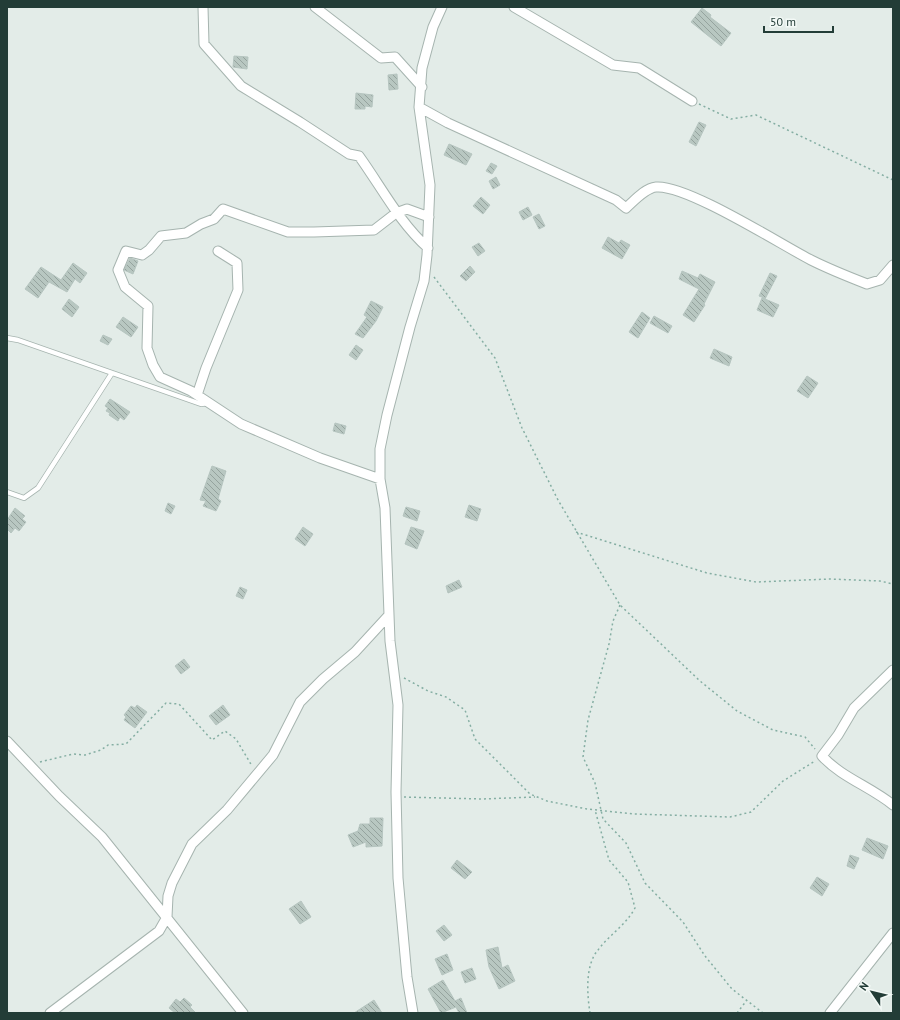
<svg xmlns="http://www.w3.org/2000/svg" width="900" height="1020" font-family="'PT Sans',sans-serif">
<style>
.building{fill:url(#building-back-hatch);stroke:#b6c5c0}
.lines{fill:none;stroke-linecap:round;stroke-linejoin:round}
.lane-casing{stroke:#a6b4af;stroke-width:6}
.street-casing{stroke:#a6b4af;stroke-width:11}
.path{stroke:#85aea3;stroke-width:1.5;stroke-dasharray:2 3;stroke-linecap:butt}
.lane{stroke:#fff;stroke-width:4.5}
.street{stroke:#fff;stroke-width:9}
</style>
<defs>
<pattern id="building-back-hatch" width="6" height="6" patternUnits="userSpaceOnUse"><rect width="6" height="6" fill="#b8c7c1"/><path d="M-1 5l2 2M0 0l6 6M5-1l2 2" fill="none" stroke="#95a39e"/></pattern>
</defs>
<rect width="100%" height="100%" fill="#e3ece8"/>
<path class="building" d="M 702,8 L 711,15 L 710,17 L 731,33 L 721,46 L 691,22 Z
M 234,56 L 248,57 L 247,69 L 233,67 Z
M 397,74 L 398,89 L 389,90 L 388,75 Z
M 356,93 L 373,95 L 372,107 L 365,106 L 365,109 L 355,109 Z
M 699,122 L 706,125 L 696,146 L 689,142 Z
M 449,144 L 472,154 L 466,165 L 444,155 Z
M 491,163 L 497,166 L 492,174 L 486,171 Z
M 496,177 L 500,185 L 493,189 L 489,181 Z
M 481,197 L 490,205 L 483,214 L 473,206 Z
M 528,207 L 532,215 L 523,220 L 519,212 Z
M 539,214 L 545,226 L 539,229 L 533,217 Z
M 608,237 L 619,243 L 621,240 L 630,245 L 622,259 L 602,248 Z
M 479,243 L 485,251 L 478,256 L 472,247 Z
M 130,258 L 138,261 L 133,274 L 124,270 Z
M 73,263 L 87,273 L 80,283 L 75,279 L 67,292 L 49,282 L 38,298 L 25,289 L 41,267 L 61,280 Z
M 470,266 L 475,272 L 466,281 L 460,276 Z
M 682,271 L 698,278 L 700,274 L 715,282 L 704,304 L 705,305 L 694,322 L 683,315 L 699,289 L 679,279 Z
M 770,273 L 777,276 L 765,299 L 779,305 L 773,317 L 757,310 L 762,298 L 764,298 L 759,296 Z
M 69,299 L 79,307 L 72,317 L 62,309 Z
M 371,301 L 383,307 L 376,321 L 363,338 L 355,334 L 367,317 L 364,315 Z
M 642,312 L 650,318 L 638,338 L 629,332 Z
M 654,316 L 672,326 L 668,333 L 650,323 Z
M 123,317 L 138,327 L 131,337 L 116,327 Z
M 103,335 L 112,339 L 108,345 L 100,341 Z
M 356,345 L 363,350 L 356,360 L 349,355 Z
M 714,349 L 732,357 L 729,366 L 710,358 Z
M 807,376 L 818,383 L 808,398 L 797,391 Z
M 110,399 L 130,412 L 124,420 L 120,417 L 118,421 L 109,415 L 110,413 L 106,411 L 108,408 L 105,406 Z
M 335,423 L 346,426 L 344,434 L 333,431 Z
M 212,466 L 226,471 L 218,499 L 221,501 L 216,511 L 203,506 L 206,501 L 200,500 Z
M 168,503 L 175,506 L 171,514 L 165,511 Z
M 469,505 L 481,509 L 477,521 L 465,517 Z
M 406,507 L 420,511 L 417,521 L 403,516 Z
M 15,508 L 25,516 L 22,519 L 26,522 L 19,531 L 15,528 L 11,533 L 7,529 L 7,520 Z
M 303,527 L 313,534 L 305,546 L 295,539 Z
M 411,527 L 424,531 L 417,549 L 405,544 Z
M 459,580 L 462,587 L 448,593 L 446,586 Z
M 240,587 L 247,590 L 243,599 L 236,596 Z
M 184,659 L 190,667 L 181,674 L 175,666 Z
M 137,705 L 147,712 L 135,728 L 124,720 L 126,717 L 124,715 L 131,706 L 135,708 Z
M 223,705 L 230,715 L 216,725 L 209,716 Z
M 370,818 L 383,818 L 382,846 L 366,847 L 366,842 L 353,847 L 348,835 L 358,831 L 360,824 L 370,824 Z
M 867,838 L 888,846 L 883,859 L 862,850 Z
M 850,855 L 859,858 L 854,869 L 847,866 Z
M 457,860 L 472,872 L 465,879 L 451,868 Z
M 817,877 L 829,884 L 822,896 L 810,888 Z
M 301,901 L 311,917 L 300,924 L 289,909 Z
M 444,925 L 452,935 L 444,941 L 436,931 Z
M 498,947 L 502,968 L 508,965 L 515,981 L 499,989 L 489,967 L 486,950 Z
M 447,954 L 453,970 L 442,975 L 435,959 Z
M 472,968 L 476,979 L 465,983 L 461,972 Z
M 443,980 L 455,1001 L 461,998 L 467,1013 L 459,1013 L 456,1007 L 441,1013 L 428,989 Z
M 184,998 L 192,1005 L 190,1007 L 196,1013 L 175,1013 L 169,1008 L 176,999 L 180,1002 Z
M 374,1000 L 382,1013 L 354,1013 Z"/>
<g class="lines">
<defs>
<path id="lane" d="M 7,338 L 18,340 L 201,404 L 208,403
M 7,492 L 24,498 L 38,488 L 112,373"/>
<path id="street" d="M 203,7 L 204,44 L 241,86 L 300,122 L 349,154 L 359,156 C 382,188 399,222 428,248
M 315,7 L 381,58 L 395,57 L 422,87
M 514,7 L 613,65 L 639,68 L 692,101
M 419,107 L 448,123 L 616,200 L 626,208 C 634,201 645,188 656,187 C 686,184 780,244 811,260 C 829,269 849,277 867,284 L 880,280 L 893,265
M 197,395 L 206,368 L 238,290 L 237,263 L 218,251
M 380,479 L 320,458 L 241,424 L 191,391 L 160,377 L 153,365 L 147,348 L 148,306 L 125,287 L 118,270 L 126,251 L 142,255 L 149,250 L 161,236 L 186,233 L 201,224 L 214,219 L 223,209 L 288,232 L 314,232 L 374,230 L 396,213 L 407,209 L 429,217
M 893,670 L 854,708 L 838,735 L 822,756 C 841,777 871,787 893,805
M 7,741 L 59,796 L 102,837 L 243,1013
M 50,1013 L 159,931 L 167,917 L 168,896 L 172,883 L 192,844 L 227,810 L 273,755 L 300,702 L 323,679 L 355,652 L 389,615
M 413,1013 L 407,977 L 398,878 L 396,792 L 398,705 L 390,641 L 385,508 L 380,479 L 380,449 L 387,415 L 410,327 L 424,281 L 427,255 L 430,185 L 419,107 L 422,68 L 433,27 L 442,7
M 830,1013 L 893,933"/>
</defs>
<use href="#lane" class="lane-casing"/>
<use href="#street" class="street-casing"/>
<path class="path" d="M 699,104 L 731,119 L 756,115 L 893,180
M 434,277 L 495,358 L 522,428 L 558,500 L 620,605 L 700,681 L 737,711 L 773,730 L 805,737 L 815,749
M 576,532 L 707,573 L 756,582 L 830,579 L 880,581 L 893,584
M 620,605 L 613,621 L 609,644 L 588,720 L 583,757 L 595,783 L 603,819 L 626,843 L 645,883 L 683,922 L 705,956 L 732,989 L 763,1013
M 404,678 L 428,691 L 446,697 L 465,710 L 475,739 L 530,794 L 547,801 L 587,809 L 634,814 L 730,817 L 751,812 L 783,781 L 815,761
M 40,762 L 73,754 L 85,755 L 101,750 L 108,745 L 126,744 L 166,703 L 179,704 L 212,740 L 225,731 L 236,739 L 252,766
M 404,797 L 482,799 L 535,797
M 590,1013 C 587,994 585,965 598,950 C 609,935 626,925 635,908 L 628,882 L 609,860 L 595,810
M 737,1013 L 747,1000"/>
<use href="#lane" class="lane"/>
<use href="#street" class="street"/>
</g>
<rect width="900" height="1020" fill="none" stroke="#233d37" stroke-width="16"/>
<g transform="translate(872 992) rotate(305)" stroke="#f3f9f6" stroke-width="3" paint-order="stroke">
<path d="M0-3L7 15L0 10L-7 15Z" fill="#233d37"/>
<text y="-6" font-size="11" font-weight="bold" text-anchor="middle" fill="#233d37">N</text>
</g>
<path d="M764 26v6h69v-6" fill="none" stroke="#233d37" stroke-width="2"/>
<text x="770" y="26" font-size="12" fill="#233d37" stroke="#f3f9f6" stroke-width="3" paint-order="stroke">50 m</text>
</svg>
